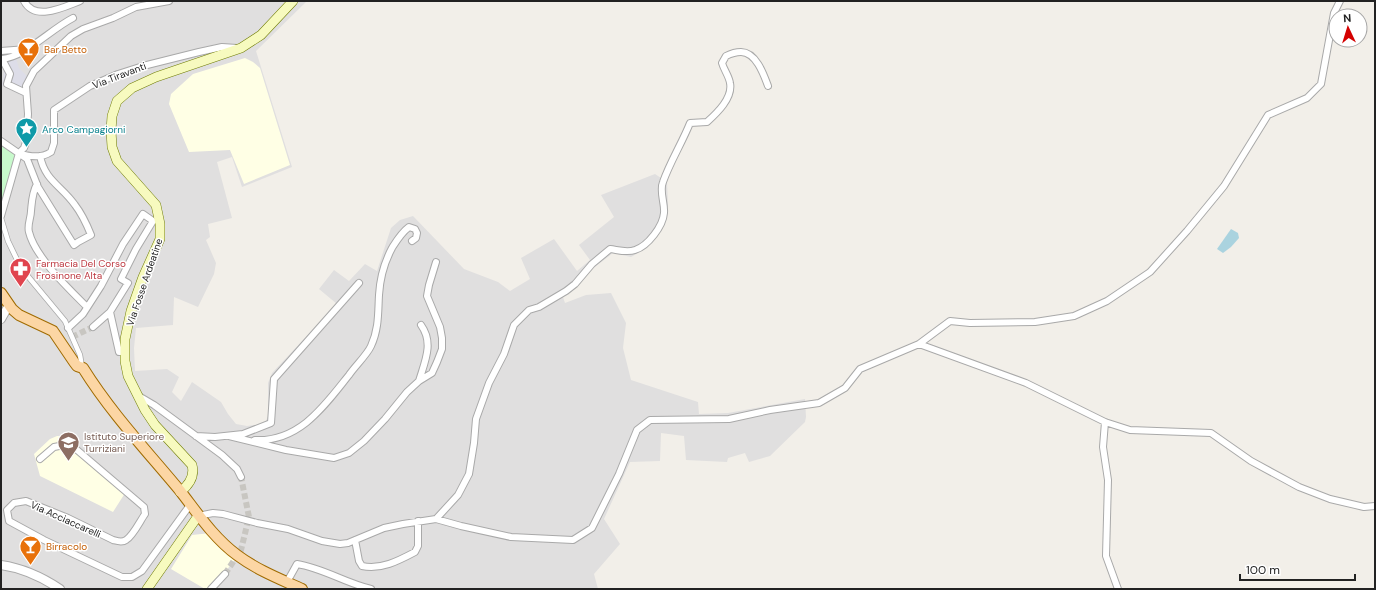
<svg xmlns="http://www.w3.org/2000/svg" width="1376" height="590" font-family="'DM Sans',sans-serif">
<style>
.residential{fill:#e0dfdf}
.education{fill:#ffffe5}
.park{fill:#c8facc}
.plaza{fill:#dddde8}
.water{fill:#aad3df}
.lines{fill:none;stroke-linecap:round;stroke-linejoin:round}
.minor-tunnel{stroke:#c8c6c1;stroke-width:6;stroke-dasharray:6 3;stroke-linecap:butt}
.pedestrian-casing{stroke:#a9a9a9;stroke-width:6}
.minor-casing{stroke:#a9a9a9;stroke-width:8}
.tertiary-casing{stroke:#a9a9a9;stroke-width:10}
.secondary-casing{stroke:#707d05;stroke-width:10}
.primary-casing{stroke:#a06b00;stroke-width:12}
.pedestrian{stroke:#fff;stroke-width:4.5}
.minor{stroke:#fff;stroke-width:6}
.tertiary{stroke:#fff;stroke-width:8}
.secondary{stroke:#f7fabf;stroke-width:9}
.primary{stroke:#fcd6a4;stroke-width:10}
.labels{text-anchor:middle;stroke-width:3;stroke-linejoin:round;paint-order:stroke}
.food-label{font-size:10px;fill:#c56008;stroke:#fff;text-anchor:start}
.street-label{font-size:10px;fill:#222;stroke:#fff}
.culture-label{font-size:10px;fill:#0d838f;stroke:#fff;text-anchor:start}
.health-label{font-size:10px;fill:#be3a42;stroke:#fff;text-anchor:start}
.education-label{font-size:10px;fill:#785e54;stroke:#fff;text-anchor:start}
</style>
<rect width="100%" height="100%" fill="#f2efe9"/>
<path class="residential" d="M 1,1 L 307,1 L 256,51 L 292,167 L 242,187 L 232,157 L 217,162 L 232,218 L 208,224 L 210,237 L 206,240 L 216,263 L 214,274 L 198,307 L 174,297 L 173,325 L 136,328 L 134,348 L 135,371 L 167,369 L 179,377 L 172,392 L 181,401 L 192,382 L 221,402 L 228,414 L 236,424 L 247,426 L 262,424 L 266,421 L 268,416 L 268,383 L 272,373 L 337,304 L 319,289 L 334,270 L 349,281 L 365,264 L 377,271 L 391,228 L 400,220 L 413,216 L 464,269 L 498,282 L 510,291 L 530,279 L 521,258 L 554,239 L 577,271 L 590,260 L 579,245 L 614,217 L 601,195 L 655,174 L 667,182 L 668,205 L 664,226 L 647,248 L 631,257 L 613,253 L 587,273 L 563,297 L 565,303 L 586,295 L 611,293 L 626,323 L 623,348 L 631,380 L 698,402 L 699,414 L 728,413 L 805,399 L 806,417 L 805,422 L 770,456 L 749,462 L 745,453 L 728,458 L 727,462 L 686,460 L 684,436 L 661,433 L 660,461 L 630,462 L 604,519 L 620,544 L 594,574 L 598,589 L 1,589 Z"/>
<path class="education" d="M 245,58 L 253,62 L 260,68 L 290,165 L 244,184 L 230,150 L 189,152 L 169,104 L 171,94 L 193,74 Z
M 57,436 L 67,436 L 127,490 L 113,512 L 40,476 L 34,454 L 50,439 Z
M 211,533 L 236,558 L 222,576 L 207,589 L 205,589 L 171,569 L 192,535 Z"/>
<path class="park" d="M 1,145 L 14,153 L 14,160 L 1,204 Z"/>
<path class="plaza" d="M 15,55 L 19,68 L 27,76 L 24,86 L 23,96 L 2,85 L 4,74 L 3,67 L 1,67 L 1,56 Z"/>
<path class="water" d="M 1231,229 L 1238,233 L 1239,238 L 1231,247 L 1223,253 L 1217,249 Z"/>
<g class="lines">
<path class="minor-tunnel" d="M 72,337 L 93,327
M 225,574 L 241,550 L 249,517 L 241,477"/>
<defs>
<path id="pedestrian" d="M 1,218 L 8,241 L 21,268 L 65,321 L 80,355 L 82,367"/>
<path id="minor" d="M 24,1 C 35,22 64,7 80,1
M 1,51 L 27,49
M 26,93 L 7,84 L 10,74 L 2,59 C 25,57 51,29 73,18
M 1,141 L 27,159 L 38,187 L 74,245 L 78,242 L 91,235 C 87,225 82,214 75,205 C 62,186 45,181 40,156
M 19,153 C 30,157 42,158 51,152 L 54,143 L 54,110 L 90,86 L 118,74 L 143,66 L 199,52 L 222,47 L 237,48
M 37,184 C 32,193 32,201 31,211 C 31,218 27,225 29,232 C 35,257 69,289 87,307
M 1,216 L 19,153 L 24,148 L 26,142 L 28,114 L 26,86 L 34,71 L 71,36 L 83,29 L 113,18 L 136,7 L 169,1
M 93,327 L 110,312
M 68,328 L 83,314 L 101,286 L 123,244 L 143,214 L 153,221 L 136,249 L 121,279 L 128,283 L 110,312 L 119,352 L 125,352
M 919,344 L 1026,383 L 1105,422 L 1130,430 L 1211,433 L 1251,461 L 1299,487 L 1330,499 L 1364,507 L 1375,506
M 419,381 C 425,361 434,343 421,325
M 137,395 L 154,405 L 222,455 L 237,469 L 241,477
M 1105,422 L 1103,447 L 1108,480 L 1106,556 L 1118,589
M 196,436 L 215,437 L 243,434 L 271,423 L 274,379 L 359,283
M 229,436 L 286,450 L 334,458 L 349,453 L 364,441 L 385,419 L 407,392 L 419,381 L 432,373 L 437,362 L 442,349 L 442,338 L 440,327 L 427,296 L 429,285 L 436,262
M 255,440 C 300,442 325,405 349,375 C 355,366 367,355 371,346 C 379,329 378,312 379,295 C 380,278 384,263 392,248 C 397,240 401,233 409,227 L 415,229 L 417,233 L 416,238 L 412,241
M 40,459 L 54,447 L 70,444 L 137,501 L 144,507 L 145,514 C 140,521 133,536 126,540 C 122,543 117,541 113,540 L 68,518 L 26,501 L 14,503 L 7,510 L 9,521 L 44,540 L 122,577 L 132,577 L 142,571 L 190,505
M 198,516 L 213,513 L 223,514 L 257,523 L 288,529 L 322,541 L 340,544 L 348,543 L 384,528 L 403,524 L 436,519 L 461,526 L 511,537 L 573,540 L 592,528 L 619,474 L 637,430 L 650,420 L 729,419 L 770,410 L 819,403 L 845,388 L 860,369 L 919,344 L 950,321 L 970,323 L 1035,322 L 1074,316 L 1107,301 L 1150,272 L 1187,231 L 1224,186 L 1268,115 L 1307,98 L 1321,84 L 1334,13 L 1340,1
M 436,519 L 458,495 L 469,474 L 474,443 L 476,419 L 489,383 L 504,354 L 514,325 L 529,310 L 539,307 L 566,291 L 575,284 L 592,264 L 610,249 C 618,250 627,253 635,250 C 648,246 663,226 664,213 C 665,203 659,191 663,182 C 670,162 682,143 690,123 L 707,122 C 717,113 733,98 730,83 C 729,76 724,70 722,63 L 726,56 C 730,54 736,52 741,52 C 756,52 764,75 768,86
M 355,540 L 359,561 L 362,566 C 381,570 398,561 415,552 L 418,546 L 418,521
M 287,582 L 297,564 C 323,568 345,583 371,589
M 211,589 L 225,574"/>
<path id="tertiary" d="M 1,319 L 9,305
M 1,565 C 22,568 42,577 60,589"/>
<path id="secondary" d="M 180,492 C 189,485 195,476 192,465 L 155,425 L 145,410 L 128,376 L 125,361 L 125,339 L 131,311 L 143,277 L 160,239 L 160,224 L 156,205 L 117,161 L 112,147 L 111,131 L 112,116 L 117,101 L 132,88 L 156,77 L 241,48 L 261,35 L 293,1
M 147,589 L 198,516"/>
<path id="primary" d="M 1,293 L 12,309 L 19,315 L 53,331 L 74,362 L 77,366 L 83,368 C 111,413 147,451 181,492 C 198,514 214,538 237,555 C 257,570 280,579 302,589"/>
</defs>
<use href="#pedestrian" class="pedestrian-casing"/>
<use href="#minor" class="minor-casing"/>
<use href="#tertiary" class="tertiary-casing"/>
<use href="#secondary" class="secondary-casing"/>
<use href="#primary" class="primary-casing"/>
<use href="#pedestrian" class="pedestrian"/>
<use href="#minor" class="minor"/>
<use href="#tertiary" class="tertiary"/>
<use href="#secondary" class="secondary"/>
<use href="#primary" class="primary"/>
</g>
<defs>
<symbol id="bar-pin" viewBox="-11 -11 22 30"><path d="M0 17L-7.5 6A9.5 9.5 0 1 1 7.5 6Z" fill="#e8710a" stroke="#fff"/><path d="M-6-5H6L.8 .8V4.5H3.5V6h-7V4.5H-.8V.8Z" fill="#fff"/></symbol>
<symbol id="sight-pin" viewBox="-11 -11 22 30"><path d="M0 17L-7.5 6A9.5 9.5 0 1 1 7.5 6Z" fill="#0f9aa8" stroke="#fff"/><path d="M0-6L1.8-2.2L6-1.7L2.9 1.2L3.7 5.4L0 3.3L-3.7 5.4L-2.9 1.2L-6-1.7L-1.8-2.2Z" fill="#fff"/></symbol>
<symbol id="pharmacy-pin" viewBox="-11 -11 22 30"><path d="M0 17L-7.5 6A9.5 9.5 0 1 1 7.5 6Z" fill="#e0444e" stroke="#fff"/><path d="M-2-6h4v4h4v4h-4v4h-4v-4h-4v-4h4Z" fill="#fff"/></symbol>
<symbol id="school-pin" viewBox="-11 -11 22 30"><path d="M0 17L-7.5 6A9.5 9.5 0 1 1 7.5 6Z" fill="#8d6e63" stroke="#fff"/><path d="M0-5L7-2L0 1L-7-2ZM-4 1L0 2.5L4 1V4Q0 6-4 4Z" fill="#fff"/></symbol>
</defs>
<g fill-rule="evenodd">
<use href="#bar-pin" x="16" y="36" width="25" height="34"/>
<use href="#sight-pin" x="14" y="116" width="25" height="34"/>
<use href="#pharmacy-pin" x="8" y="256" width="25" height="34"/>
<use href="#school-pin" x="56" y="430" width="25" height="34"/>
<use href="#bar-pin" x="18" y="534" width="25" height="34"/>
</g>
<g class="labels">
<g class="food-label">
<text x="44" y="53">Bar Betto</text>
<text x="46" y="550">Birracolo</text>
</g>
<g class="street-label">
<text transform="translate(119 75) rotate(-21)" y="4">Via Tiravanti</text>
<text transform="translate(144 282) rotate(-71)" y="4">Via Fosse Ardeatine</text>
<text transform="translate(66 519) rotate(24)" y="4">Via Acciaccarelli</text>
</g>
<g class="culture-label">
<text x="42" y="133">Arco Campagiorni</text>
</g>
<g class="health-label">
<text x="36" y="267">Farmacia Del Corso<tspan x="36" dy="12">Frosinone Alta</tspan></text>
</g>
<g class="education-label">
<text x="84" y="440">Istituto Superiore<tspan x="84" dy="12">Turriziani</tspan></text>
</g>
</g>
<rect width="1376" height="590" fill="none" stroke="#222222" stroke-width="4"/>
<g transform="translate(1348 28) rotate(356)"><circle r="19" fill="#ffffff" stroke="#a7a7a7"/>
<path d="M0-3L7 15L0 10L-7 15Z" fill="#d40000"/>
<text y="-6" font-size="11" font-weight="bold" text-anchor="middle" fill="#222222">N</text>
</g>
<path d="M1240 574v6h115v-6" fill="none" stroke="#222222" stroke-width="2"/>
<text x="1246" y="574" font-size="12" fill="#222222" stroke="#ffffff" stroke-width="3" paint-order="stroke">100 m</text>
</svg>
